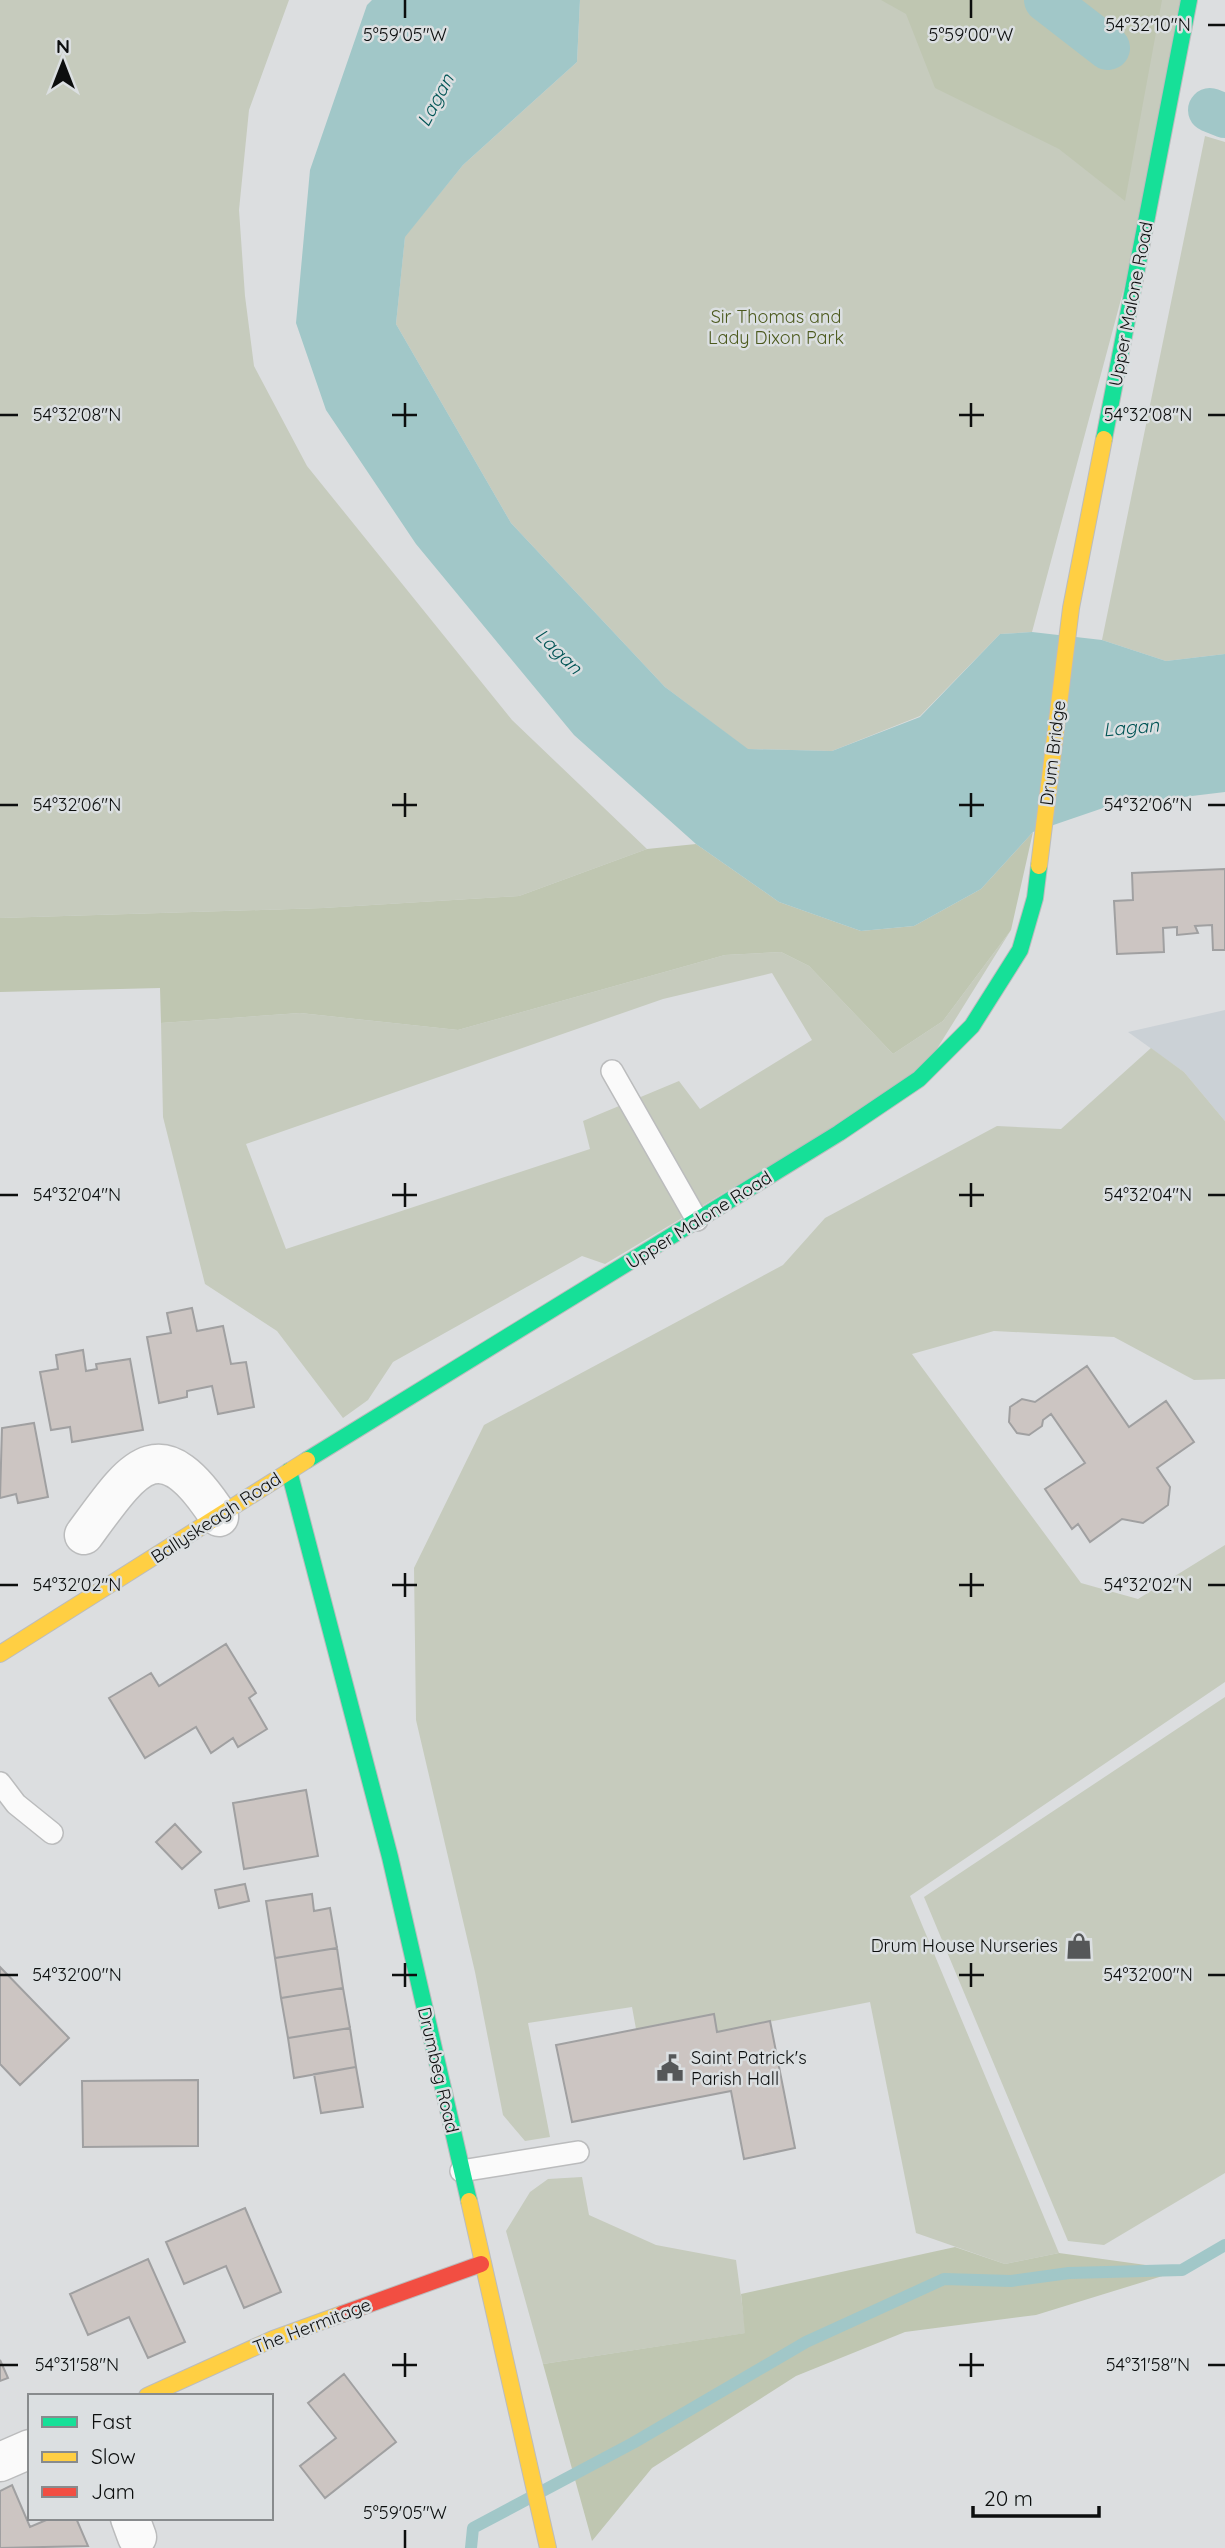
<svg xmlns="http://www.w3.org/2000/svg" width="1225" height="2548" font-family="Quicksand,sans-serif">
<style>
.built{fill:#cbd1d6}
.green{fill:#c6cbbd;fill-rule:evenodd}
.forest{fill:#bfc6b1}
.water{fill:#a1c7c8}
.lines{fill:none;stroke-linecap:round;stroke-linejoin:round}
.stream{stroke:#a1c7c8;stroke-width:12}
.canal{stroke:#a1c7c8;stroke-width:44}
.building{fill:#ccc5c2;stroke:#a0a0a1;stroke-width:2}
.lane-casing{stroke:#bbbcbd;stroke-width:24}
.street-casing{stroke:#bbbcbd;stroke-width:41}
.fast-casing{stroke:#bbbcbd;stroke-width:18}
.slow-casing{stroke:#bbbcbd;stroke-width:18}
.jam-casing{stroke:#bbbcbd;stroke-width:18}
.lane{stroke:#fafafa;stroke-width:21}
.street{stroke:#fafafa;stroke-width:38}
.fast{stroke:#16e098;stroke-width:16}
.slow{stroke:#ffcf43;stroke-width:16}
.jam{stroke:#f24e42;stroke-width:16}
.ticks{fill:none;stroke:#0c0e0e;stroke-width:2.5}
.labels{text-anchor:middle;stroke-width:5;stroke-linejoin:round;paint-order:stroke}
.street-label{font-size:18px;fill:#0c0e0e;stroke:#dbdfe1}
.park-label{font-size:18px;fill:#4c5a1e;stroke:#dbdfe1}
.poi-label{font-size:18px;fill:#0c0e0e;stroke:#dbdfe1;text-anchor:end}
.water-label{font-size:19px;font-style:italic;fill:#025556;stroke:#dbdfe1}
.ticks-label{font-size:18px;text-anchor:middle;fill:#0c0e0e;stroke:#dbdfe1;stroke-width:5;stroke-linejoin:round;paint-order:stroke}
</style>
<rect width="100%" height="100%" fill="#dcdee0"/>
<path class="built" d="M 1225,1010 L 1225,1121 L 1184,1072 L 1128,1032 Z"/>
<path class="green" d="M 0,0 L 289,0 L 249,110 L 239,210 L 245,296 L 254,366 L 307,466 L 512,720 L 647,849 L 519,896 L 323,908 L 0,918 Z
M 580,0 L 1184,0 L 1162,146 L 1032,632 L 1000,634 L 920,716 L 832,751 L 747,749 L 665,687 L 511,523 L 396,324 L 405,236 L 463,165 L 577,62 Z
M 1205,136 L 1225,142 L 1225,654 L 1166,661 L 1102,640 Z
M 1011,930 L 920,1076 L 605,1264 L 582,1256 L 393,1362 L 368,1400 L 343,1418 L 277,1331 L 205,1284 L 163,1117 L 161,1023 L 300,1013 L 458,1030 L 725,955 L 781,952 L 809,966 L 893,1054 L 943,1021 ZM 772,973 L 812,1040 L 700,1109 L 679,1081 L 583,1121 L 590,1149 L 286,1249 L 246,1144 L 663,999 Z
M 1151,1048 L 1184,1072 L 1225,1121 L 1225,1379 L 1194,1380 L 1114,1337 L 994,1331 L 912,1354 L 1081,1583 L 1138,1599 L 1225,1545 L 1225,1682 L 910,1896 L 1059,2253 L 1005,2264 L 916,2233 L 870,2002 L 717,2032 L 713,2014 L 636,2029 L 632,2007 L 528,2023 L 550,2137 L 525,2141 L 503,2115 L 475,1972 L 416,1720 L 414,1568 L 484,1425 L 783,1265 L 825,1218 L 997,1126 L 1061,1129 Z
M 1225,1697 L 1225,2173 L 1104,2245 L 1068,2241 L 924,1897 Z
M 582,2177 L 589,2215 L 656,2245 L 736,2260 L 746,2333 L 543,2364 L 506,2231 L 530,2192 L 548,2179 Z"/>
<path class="forest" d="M 881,0 L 1162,0 L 1125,201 L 1059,149 L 935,88 L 906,14 Z
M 1033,832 L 1011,930 L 943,1021 L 893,1054 L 809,966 L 781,952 L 725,955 L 458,1030 L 300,1013 L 161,1023 L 160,988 L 0,992 L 0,918 L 323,908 L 519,896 L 647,849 L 696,844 L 779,902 L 861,931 L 914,926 L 981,889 Z
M 955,2247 L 1005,2264 L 1059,2253 L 1182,2270 L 1036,2315 L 905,2332 L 796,2376 L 652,2468 L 592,2541 L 543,2364 L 745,2333 L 741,2294 Z"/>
<path class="water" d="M 372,0 L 580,0 L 577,62 L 463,165 L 405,237 L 396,324 L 511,523 L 665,687 L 748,749 L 832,751 L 920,717 L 1000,634 L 1032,632 L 1102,640 L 1166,661 L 1225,654 L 1225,792 L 1109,806 L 1033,832 L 981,889 L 914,926 L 861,931 L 779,902 L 696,844 L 574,735 L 416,544 L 326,410 L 296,323 L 310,170 L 367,5 Z"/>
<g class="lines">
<path class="stream" d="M 471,2548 L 473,2528 L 633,2443 L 806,2342 L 944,2279 L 1011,2281 L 1069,2273 L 1182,2270 L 1225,2245"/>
<path class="canal" d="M 1046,0 L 1108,48
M 1210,110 L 1225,116"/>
</g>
<path class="building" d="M 1225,869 L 1225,950 L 1213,950 L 1212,925 L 1195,926 L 1198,933 L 1177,935 L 1177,927 L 1163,928 L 1164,952 L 1117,954 L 1114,901 L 1133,900 L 1132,873 Z
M 192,1308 L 197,1331 L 223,1326 L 231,1364 L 246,1362 L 254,1407 L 218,1414 L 212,1386 L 187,1391 L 187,1397 L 159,1403 L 147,1337 L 171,1333 L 167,1313 Z
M 83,1350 L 86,1371 L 97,1369 L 96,1364 L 130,1359 L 143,1430 L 72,1442 L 70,1427 L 51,1430 L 40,1372 L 58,1369 L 56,1355 Z
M 1087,1366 L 1129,1427 L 1166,1401 L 1194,1442 L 1157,1468 L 1170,1487 L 1168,1505 L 1143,1523 L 1122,1519 L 1090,1542 L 1078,1524 L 1072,1529 L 1045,1489 L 1085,1463 L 1051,1414 L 1043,1420 L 1042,1426 L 1029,1435 L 1017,1433 L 1009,1422 L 1010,1407 L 1022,1399 L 1035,1402 Z
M 34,1423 L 48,1497 L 18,1503 L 16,1494 L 0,1498 L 2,1428 Z
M 226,1644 L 256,1693 L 249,1698 L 267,1729 L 238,1747 L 233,1738 L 211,1753 L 196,1727 L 145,1758 L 109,1698 L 151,1673 L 159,1686 Z
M 306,1790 L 318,1856 L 244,1869 L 233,1803 Z
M 175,1824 L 201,1852 L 182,1869 L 156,1842 Z
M 245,1884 L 249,1901 L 219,1908 L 215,1890 Z
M 312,1894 L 314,1911 L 330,1908 L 337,1948 L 275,1958 L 266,1901 Z
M 337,1948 L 343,1988 L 281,1998 L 275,1958 Z
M 0,1967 L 69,2038 L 20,2085 L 0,2064 Z
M 343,1988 L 350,2028 L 288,2038 L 281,1998 Z
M 714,2014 L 717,2032 L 770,2021 L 795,2148 L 744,2159 L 731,2091 L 572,2122 L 556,2045 Z
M 350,2028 L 356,2067 L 294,2078 L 288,2038 Z
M 356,2067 L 363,2107 L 321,2113 L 314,2074 Z
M 198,2080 L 198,2146 L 83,2147 L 82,2081 Z
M 245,2208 L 281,2292 L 244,2308 L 226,2266 L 184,2284 L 166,2242 Z
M 148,2259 L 185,2342 L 148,2358 L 129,2317 L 88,2335 L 70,2294 Z
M 0,2360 L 8,2378 L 0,2381 Z
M 344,2374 L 396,2442 L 325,2498 L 300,2466 L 336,2438 L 308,2403 Z
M 12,2485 L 30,2527 L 51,2518 L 76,2518 L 88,2546 L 0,2548 L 0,2491 Z"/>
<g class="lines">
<defs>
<path id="lane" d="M 612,1071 L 697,1220
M 0,1783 L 16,1804 L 52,1833
M 461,2171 L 578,2152"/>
<path id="street" d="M 84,1535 C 133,1468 159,1424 219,1517
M 0,2462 L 30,2449
M 130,2518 L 137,2537"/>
<path id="fast" d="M 1104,439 L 1189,0
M 307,1460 L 839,1133 L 919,1079 L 972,1026 L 1020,950 L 1035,898 L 1039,866
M 289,1471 L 390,1857 L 469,2201"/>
<path id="slow" d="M 1039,866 L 1071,608 L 1104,439
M 0,1654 L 307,1460
M 469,2201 L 548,2548
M 147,2396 L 273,2339 L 342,2314"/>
<path id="jam" d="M 342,2314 L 481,2264"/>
</defs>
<use href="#lane" class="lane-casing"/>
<use href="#street" class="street-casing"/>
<use href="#fast" class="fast-casing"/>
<use href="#slow" class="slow-casing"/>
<use href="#jam" class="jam-casing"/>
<use href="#lane" class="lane"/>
<use href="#street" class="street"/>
<use href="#fast" class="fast"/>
<use href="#slow" class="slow"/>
<use href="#jam" class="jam"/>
</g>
<path class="ticks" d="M 405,0 L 405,18M 971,0 L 971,18M 1208,25 L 1225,25M 405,403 L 405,427M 971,403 L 971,427M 0,415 L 18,415M 392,415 L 417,415M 959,415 L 984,415M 1208,415 L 1225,415M 405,793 L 405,817M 971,793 L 971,817M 0,805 L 18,805M 392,805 L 417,805M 959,805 L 984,805M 1208,805 L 1225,805M 405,1183 L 405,1207M 971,1183 L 971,1207M 0,1195 L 18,1195M 392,1195 L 417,1195M 959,1195 L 984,1195M 1208,1195 L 1225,1195M 405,1573 L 405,1597M 971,1573 L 971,1597M 0,1585 L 18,1585M 392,1585 L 417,1585M 959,1585 L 984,1585M 1208,1585 L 1225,1585M 405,1963 L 405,1987M 971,1963 L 971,1987M 0,1975 L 18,1975M 392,1975 L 417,1975M 959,1975 L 984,1975M 1208,1975 L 1225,1975M 405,2353 L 405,2377M 971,2353 L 971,2377M 0,2365 L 18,2365M 392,2365 L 417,2365M 959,2365 L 984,2365M 1208,2365 L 1225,2365M 405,2530 L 405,2548"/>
<defs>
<symbol id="shop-bare" viewBox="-9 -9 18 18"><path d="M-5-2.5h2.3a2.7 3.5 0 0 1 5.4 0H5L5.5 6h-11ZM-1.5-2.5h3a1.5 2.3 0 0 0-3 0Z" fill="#555758" stroke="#dbdfe1" stroke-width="2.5" paint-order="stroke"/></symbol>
<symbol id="civic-bare" viewBox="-9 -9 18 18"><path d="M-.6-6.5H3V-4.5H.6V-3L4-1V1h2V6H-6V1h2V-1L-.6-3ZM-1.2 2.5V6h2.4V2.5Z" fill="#555758" stroke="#dbdfe1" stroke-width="2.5" paint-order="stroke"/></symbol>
</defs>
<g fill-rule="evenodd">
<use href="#shop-bare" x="1060" y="1927" width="38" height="38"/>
<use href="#civic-bare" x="651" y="2049" width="38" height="38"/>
</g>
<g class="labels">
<g class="street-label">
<text transform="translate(1131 304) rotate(-79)" y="6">Upper Malone Road</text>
<text transform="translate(1053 753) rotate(-83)" y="6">Drum Bridge</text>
<text transform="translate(699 1220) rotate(-32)" y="6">Upper Malone Road</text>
<text transform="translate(216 1518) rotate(-33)" y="6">Ballyskeagh Road</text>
<text transform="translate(438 2070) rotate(77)" y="6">Drumbeg Road</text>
<text transform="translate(312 2326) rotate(-21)" y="6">The Hermitage</text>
</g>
<g class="park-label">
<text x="776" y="323">Sir Thomas and<tspan x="776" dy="21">Lady Dixon Park</tspan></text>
</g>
<g class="poi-label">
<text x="1058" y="1952">Drum House Nurseries</text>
<text x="691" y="2064" text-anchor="start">Saint Patrick's<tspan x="691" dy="21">Parish Hall</tspan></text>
</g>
<g class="water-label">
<text transform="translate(435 100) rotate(-62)" y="7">Lagan</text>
<text transform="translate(559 651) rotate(44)" y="7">Lagan</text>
<text transform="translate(1131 727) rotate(-5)" y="7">Lagan</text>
</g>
</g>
<g class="ticks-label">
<text x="1148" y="31">54°32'10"N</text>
<text x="405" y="41">5°59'05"W</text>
<text x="971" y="41">5°59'00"W</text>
<text x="77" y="421">54°32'08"N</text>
<text x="1148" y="421">54°32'08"N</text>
<text x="77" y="811">54°32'06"N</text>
<text x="1148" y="811">54°32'06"N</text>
<text x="77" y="1201">54°32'04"N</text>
<text x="1148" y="1201">54°32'04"N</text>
<text x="77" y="1591">54°32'02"N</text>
<text x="1148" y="1591">54°32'02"N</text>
<text x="77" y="1981">54°32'00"N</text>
<text x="1148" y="1981">54°32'00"N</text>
<text x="77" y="2371">54°31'58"N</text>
<text x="1148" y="2371">54°31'58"N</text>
<text x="405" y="2519">5°59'05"W</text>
</g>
<rect x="28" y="2394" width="245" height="126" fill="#dbdfe1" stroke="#888b8d" stroke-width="2"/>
<rect x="42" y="2417" width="35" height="10" fill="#16e098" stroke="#888b8d" stroke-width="2"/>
<text x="91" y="2429" font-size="21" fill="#0c0e0e">Fast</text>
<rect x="42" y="2452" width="35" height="10" fill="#ffcf43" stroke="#888b8d" stroke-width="2"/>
<text x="91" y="2464" font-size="21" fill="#0c0e0e">Slow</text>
<rect x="42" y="2487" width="35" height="10" fill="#f24e42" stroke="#888b8d" stroke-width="2"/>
<text x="91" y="2499" font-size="21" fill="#0c0e0e">Jam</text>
<g transform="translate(63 63)" stroke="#dbdfe1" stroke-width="5" paint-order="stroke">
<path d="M0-5L12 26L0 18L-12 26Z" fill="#0c0e0e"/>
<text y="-10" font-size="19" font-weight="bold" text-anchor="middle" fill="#0c0e0e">N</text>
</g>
<path d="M973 2506v10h126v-10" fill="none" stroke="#0c0e0e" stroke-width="3.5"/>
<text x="984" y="2506" font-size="21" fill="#0c0e0e" stroke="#dbdfe1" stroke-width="5" paint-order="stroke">20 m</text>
</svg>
